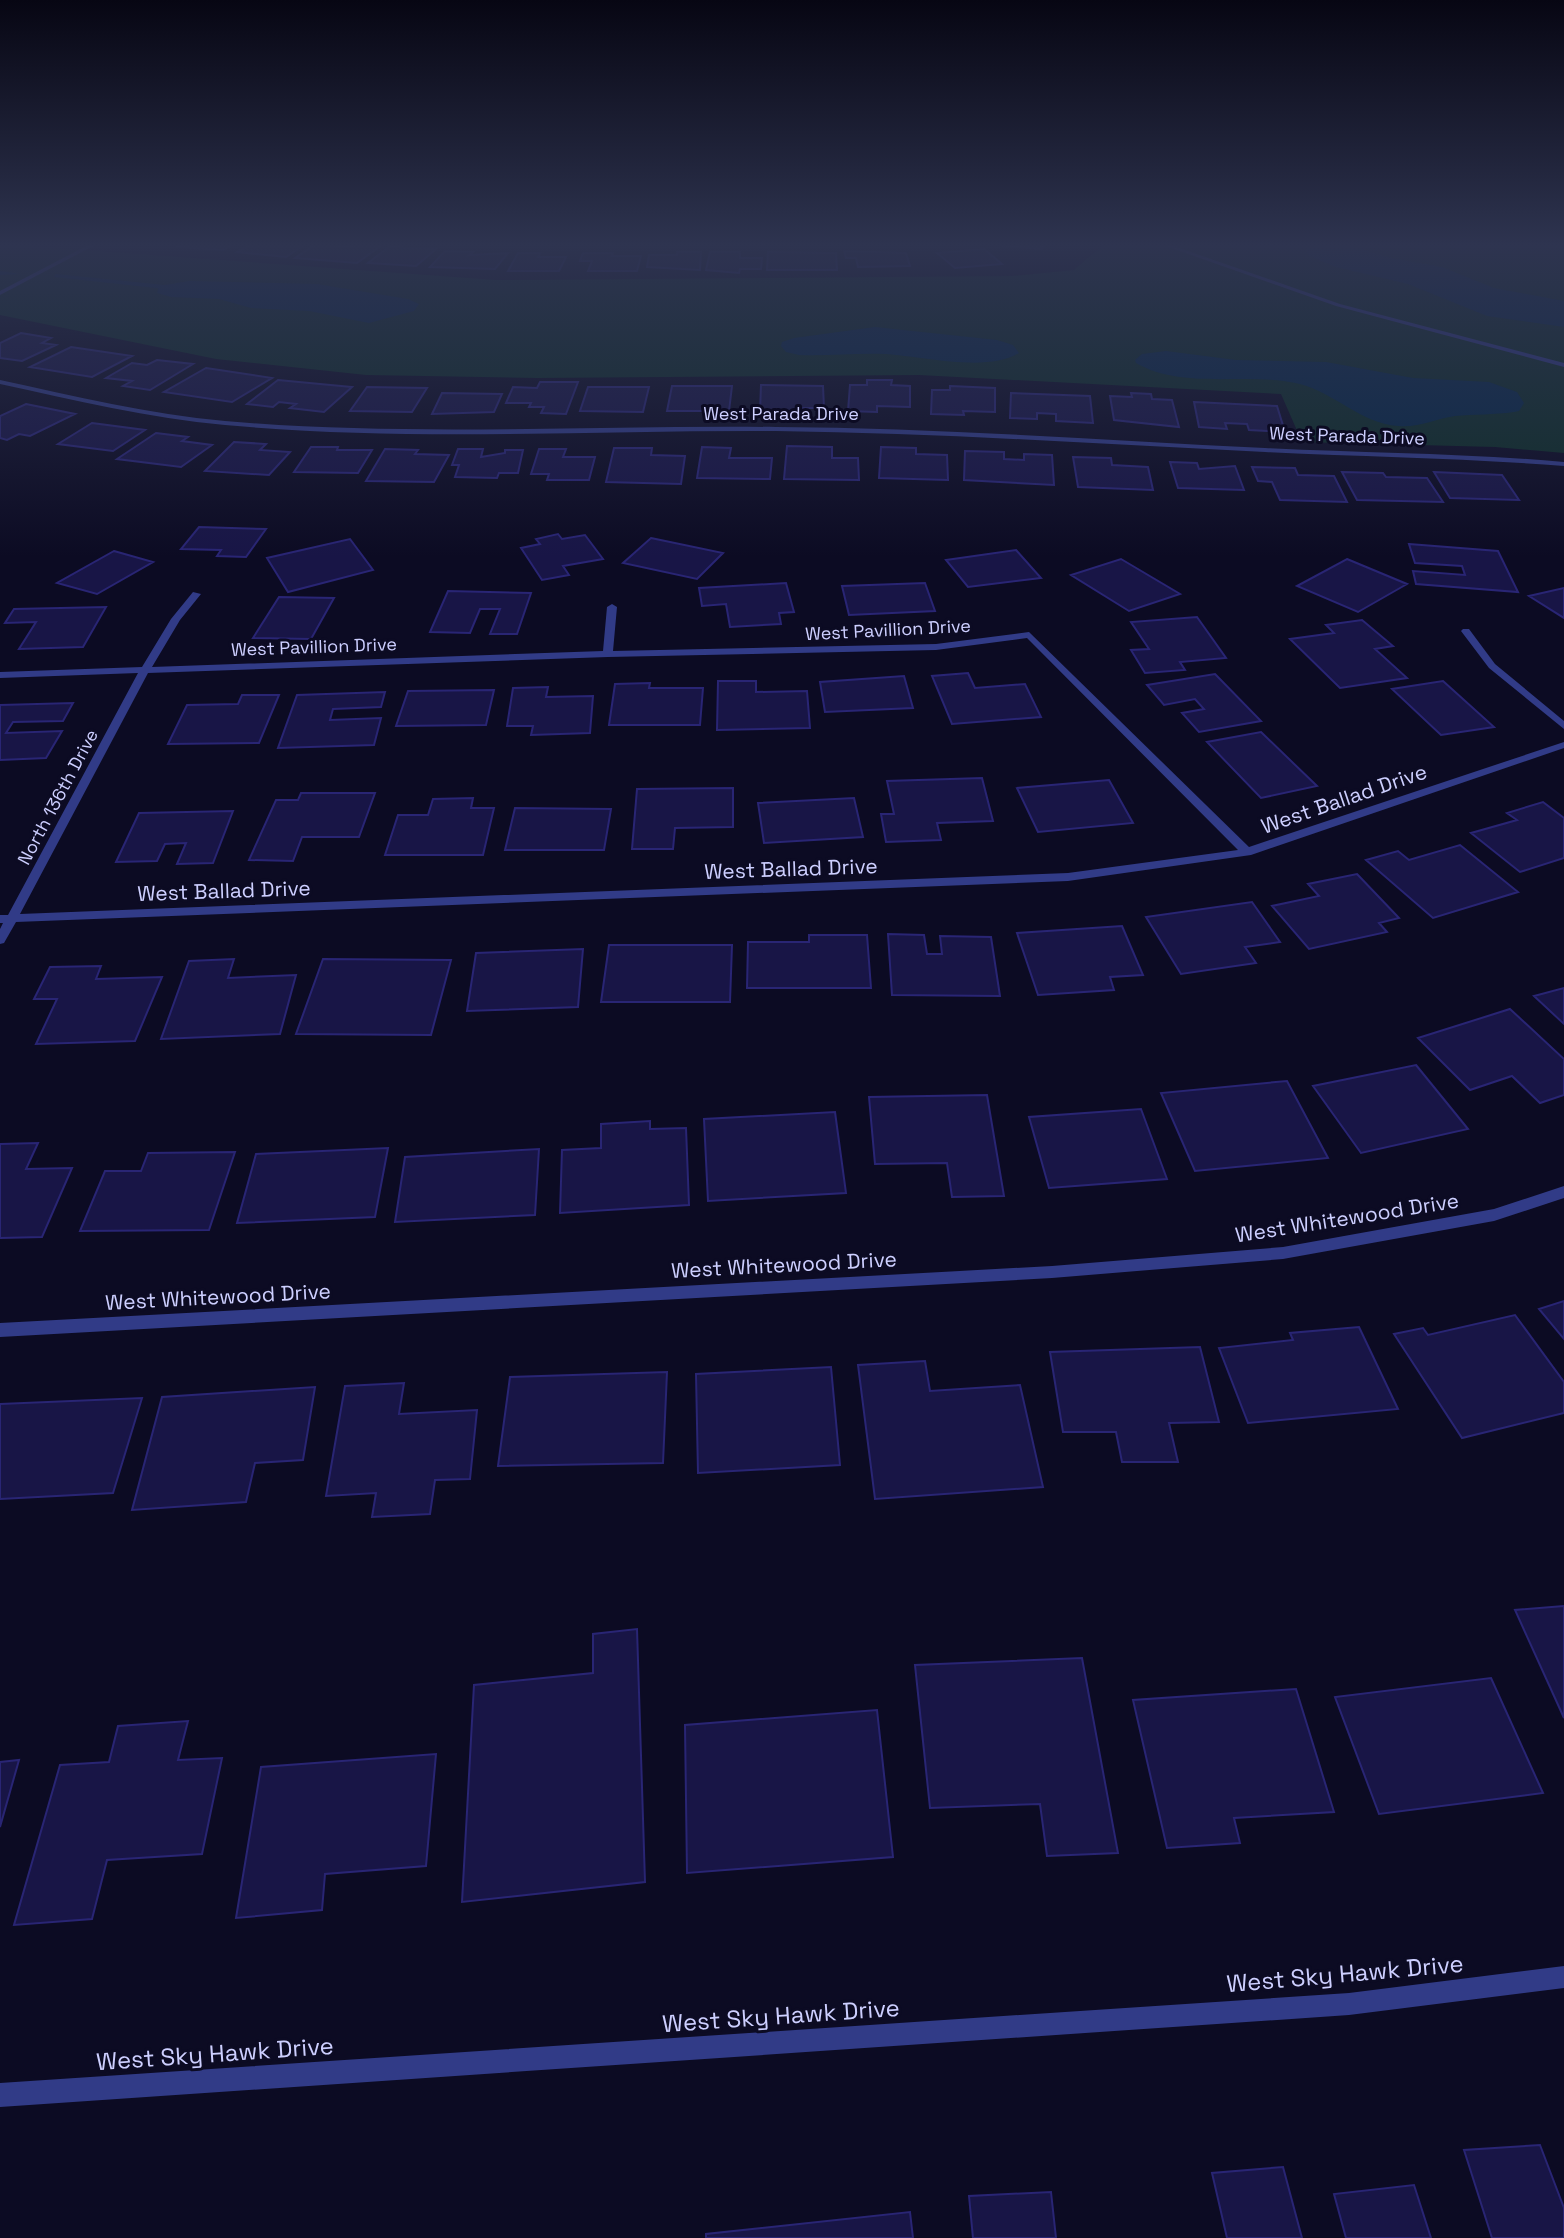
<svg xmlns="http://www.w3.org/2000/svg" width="1564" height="2238" font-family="'Space Grotesk',sans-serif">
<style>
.green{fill:#0e2d28}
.water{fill:#062847}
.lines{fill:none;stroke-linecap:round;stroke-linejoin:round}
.stream{fill:#062847;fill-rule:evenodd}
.building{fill:#181546;stroke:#292574;stroke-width:2}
.minor{fill:#313b87;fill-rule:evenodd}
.tertiary{fill:#313b87;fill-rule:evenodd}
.labels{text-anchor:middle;stroke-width:6;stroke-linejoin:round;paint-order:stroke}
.far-street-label{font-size:18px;fill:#cdcfff;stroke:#0c0b23}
.street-label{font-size:21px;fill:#cdcfff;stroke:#0c0b23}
.near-street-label{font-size:24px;fill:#cdcfff;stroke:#0c0b23}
</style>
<rect width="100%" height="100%" fill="#0c0b23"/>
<path class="green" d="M 0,244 L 496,280 L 1013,276 L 1074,270 L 1104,244 L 1564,244 L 1564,453 L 1495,447 L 1302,442 L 1281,394 L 919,375 L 537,378 L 366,375 L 216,359 L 0,315 Z"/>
<path class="water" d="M 1324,244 L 1348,245 L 1391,258 L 1442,267 L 1494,288 L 1564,301 L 1564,327 L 1487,316 L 1408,284 L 1336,267 L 1309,256 L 1306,249 Z
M 189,281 L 317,284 L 408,299 L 419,304 L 414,311 L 369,323 L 309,311 L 251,308 L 219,299 L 171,297 L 157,293 L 159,286 Z
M 875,327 L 997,340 L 1013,345 L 1019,353 C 988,373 921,356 885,354 C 857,353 828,356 799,355 L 786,352 L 781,346 L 782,342 L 794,338 Z
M 1166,351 L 1236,360 L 1326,362 L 1413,378 L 1489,382 L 1517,392 L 1524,403 L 1519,411 L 1514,412 C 1494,415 1474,414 1455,416 C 1434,419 1419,428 1398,426 C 1360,423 1335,393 1300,384 C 1248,371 1185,391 1136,363 L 1135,360 L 1142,354 Z"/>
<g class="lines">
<path class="stream" d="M 0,271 L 20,274 L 0,275 Z
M 56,274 L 174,286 L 177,288 L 174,290 L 54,277 Z"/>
</g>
<path class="building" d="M 183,244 L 233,244 L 223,250 L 178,247 Z
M 252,244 L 286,244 L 304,245 L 286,257 L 237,252 Z
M 316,244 L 352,247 L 356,244 L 382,245 L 357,263 L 295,258 Z
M 987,244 L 1045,244 L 1041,249 Z
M 390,246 L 406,248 L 436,249 L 416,266 L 368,263 Z
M 984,249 L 1002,264 L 955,268 L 937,253 Z
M 445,251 L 473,252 L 469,255 L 508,253 L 495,269 L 430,267 Z
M 844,251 L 906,253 L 910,266 L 858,267 L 856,258 L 846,258 Z
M 677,252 L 701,252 L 700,270 L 647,267 L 649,255 L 677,255 Z
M 710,252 L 740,252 L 740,258 L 762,258 L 761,269 L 740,269 L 739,273 L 706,270 Z
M 768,252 L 836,253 L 837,270 L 767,270 Z
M 518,253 L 540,253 L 538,257 L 566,257 L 559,271 L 508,271 Z
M 583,253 L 613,253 L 612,256 L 641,256 L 637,271 L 588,271 L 592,261 L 580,261 Z
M 21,333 L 51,338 L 42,343 L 56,345 L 22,361 L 0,358 L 0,343 Z
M 71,347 L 132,356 L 92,377 L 30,367 Z
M 157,360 L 193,364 L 150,390 L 123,386 L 132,381 L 106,378 L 132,363 L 147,365 Z
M 206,368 L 272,378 L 232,402 L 164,392 Z
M 278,380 L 352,387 L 324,412 L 290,408 L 296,404 L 279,402 L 273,407 L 247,404 Z
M 867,380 L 892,380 L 891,385 L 910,386 L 910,407 L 877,406 L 877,412 L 848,411 L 850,385 L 867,385 Z
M 540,382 L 578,382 L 566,414 L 541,413 L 544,407 L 529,407 L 531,403 L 506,403 L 513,387 L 537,388 Z
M 761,385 L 823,386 L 824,408 L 797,408 L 797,412 L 760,412 Z
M 672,386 L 732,386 L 729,411 L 667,411 Z
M 950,386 L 995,388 L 995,412 L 963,411 L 964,415 L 931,414 L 932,390 L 950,390 Z
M 367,387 L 427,388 L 412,412 L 350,411 Z
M 588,387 L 649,387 L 643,412 L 580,411 Z
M 442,393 L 502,394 L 494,412 L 432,414 Z
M 1011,393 L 1090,396 L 1093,423 L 1056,421 L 1056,414 L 1037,413 L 1037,419 L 1010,418 Z
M 1131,393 L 1151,394 L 1152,399 L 1172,400 L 1179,427 L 1114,420 L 1110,396 L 1132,397 Z
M 1194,402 L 1277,406 L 1285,432 L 1249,430 L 1247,424 L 1225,423 L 1227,429 L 1199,427 Z
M 26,404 L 75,414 L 30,436 L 19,434 L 7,440 L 0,438 L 0,416 Z
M 92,423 L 145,430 L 113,451 L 58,444 Z
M 156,433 L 188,437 L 182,441 L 212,445 L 181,467 L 117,459 Z
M 234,442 L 266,444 L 260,450 L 290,452 L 269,475 L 205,471 Z
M 787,446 L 832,447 L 832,458 L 858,458 L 859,480 L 784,479 Z
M 311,447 L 338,447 L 337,450 L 372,450 L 358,473 L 294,472 Z
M 702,447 L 731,448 L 729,458 L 772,458 L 770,479 L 697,478 Z
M 881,447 L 916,448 L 916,454 L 947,455 L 948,480 L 879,478 Z
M 614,448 L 652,448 L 651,455 L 685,456 L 681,484 L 606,482 Z
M 385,449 L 418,450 L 415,454 L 449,455 L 434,482 L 366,481 Z
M 458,449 L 483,449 L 481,457 L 505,453 L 505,450 L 523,450 L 518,473 L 499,473 L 497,478 L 455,477 L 459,465 L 452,465 Z
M 539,449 L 566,449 L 563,457 L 595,457 L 589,480 L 547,480 L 549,474 L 531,474 Z
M 965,451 L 1004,452 L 1004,459 L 1024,460 L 1024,454 L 1052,455 L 1054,485 L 964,480 Z
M 1073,457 L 1111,458 L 1112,465 L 1148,467 L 1153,490 L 1078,487 Z
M 1170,462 L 1197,463 L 1199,469 L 1235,466 L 1244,490 L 1178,488 Z
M 1252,467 L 1295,468 L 1298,475 L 1334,476 L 1347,502 L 1280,500 L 1272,482 L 1258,481 Z
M 1342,472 L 1383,473 L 1386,477 L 1427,478 L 1443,502 L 1357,500 Z
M 1434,472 L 1502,475 L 1519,500 L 1450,498 Z
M 199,527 L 266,529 L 246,557 L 217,556 L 221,550 L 181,549 Z
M 558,534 L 562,539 L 585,535 L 603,559 L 563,566 L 569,575 L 542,580 L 521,548 L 540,544 L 536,539 Z
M 651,538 L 723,553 L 697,579 L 623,563 Z
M 350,539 L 373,570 L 288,592 L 267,558 Z
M 1409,544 L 1498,551 L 1518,592 L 1416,584 L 1413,571 L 1465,575 L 1462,566 L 1415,563 Z
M 1016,550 L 1041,578 L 968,587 L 946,560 Z
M 114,551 L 153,562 L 97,594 L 57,583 Z
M 1121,559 L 1180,594 L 1129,611 L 1071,575 Z
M 1347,559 L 1407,584 L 1358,612 L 1297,586 Z
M 786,583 L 794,612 L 779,613 L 781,624 L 730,627 L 726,604 L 702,606 L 699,588 Z
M 925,583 L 935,611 L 849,615 L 842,586 Z
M 1564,588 L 1564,618 L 1529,596 Z
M 448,591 L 531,593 L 517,634 L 490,634 L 500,609 L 480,609 L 470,633 L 430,632 Z
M 279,597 L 334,598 L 311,639 L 253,638 Z
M 106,607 L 83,647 L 19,649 L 36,622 L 5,623 L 14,609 Z
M 1197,617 L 1226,658 L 1180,662 L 1185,670 L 1145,673 L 1131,650 L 1149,649 L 1131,622 Z
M 1362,620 L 1393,646 L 1375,649 L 1407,678 L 1340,688 L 1290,639 L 1334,633 L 1326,625 Z
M 968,673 L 975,688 L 1025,684 L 1041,717 L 952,724 L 932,676 Z
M 1215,674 L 1261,721 L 1199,732 L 1182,713 L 1204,709 L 1195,699 L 1164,705 L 1147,685 Z
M 904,676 L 913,708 L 825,712 L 820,682 Z
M 718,681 L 756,681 L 756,692 L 807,691 L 810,728 L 717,730 Z
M 1443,681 L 1494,727 L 1441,735 L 1392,689 Z
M 650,683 L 649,688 L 703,688 L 700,725 L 609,725 L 615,684 Z
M 548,687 L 546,697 L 593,696 L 590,733 L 531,735 L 533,726 L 507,726 L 513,688 Z
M 494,690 L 486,725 L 396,726 L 408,691 Z
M 385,692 L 381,707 L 333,709 L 330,720 L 381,718 L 374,745 L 278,748 L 297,695 Z
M 242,695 L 279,695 L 259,743 L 168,744 L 187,705 L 238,704 Z
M 73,703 L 63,721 L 13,722 L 6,733 L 62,731 L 46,758 L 0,760 L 0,705 Z
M 1261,732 L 1317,786 L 1261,798 L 1207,742 Z
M 982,778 L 993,821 L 937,823 L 941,840 L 886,842 L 881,814 L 894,814 L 887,781 Z
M 1109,780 L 1133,823 L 1038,832 L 1017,788 Z
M 733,788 L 733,827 L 675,828 L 673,849 L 632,849 L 637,789 Z
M 301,793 L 375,793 L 359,837 L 302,837 L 293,861 L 249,860 L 276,800 L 298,800 Z
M 473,798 L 471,808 L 494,808 L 483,855 L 385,855 L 398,815 L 428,815 L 433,799 Z
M 854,798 L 863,837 L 764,843 L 758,803 Z
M 1543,802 L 1564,818 L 1564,858 L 1520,872 L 1471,833 L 1517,820 L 1507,813 Z
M 515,808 L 611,809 L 604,850 L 505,850 Z
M 233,811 L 213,863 L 177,864 L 186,843 L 165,844 L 157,861 L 116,862 L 139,813 Z
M 1460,845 L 1518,892 L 1433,918 L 1366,860 L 1398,851 L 1409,860 Z
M 1357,874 L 1399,918 L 1379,923 L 1387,932 L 1309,949 L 1272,906 L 1319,896 L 1308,884 Z
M 1252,902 L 1280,942 L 1245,947 L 1256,963 L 1181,974 L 1146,917 Z
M 1122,926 L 1143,975 L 1110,977 L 1114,990 L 1038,995 L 1017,933 Z
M 888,934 L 924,935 L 927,954 L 942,954 L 940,936 L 991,937 L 1000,996 L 892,995 Z
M 809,935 L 867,935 L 871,988 L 747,988 L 748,942 L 809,942 Z
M 609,945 L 732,945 L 730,1002 L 601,1002 Z
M 583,949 L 578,1007 L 467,1011 L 476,953 Z
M 234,959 L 228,978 L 296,975 L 280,1034 L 161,1039 L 189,961 Z
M 323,959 L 451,960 L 431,1035 L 296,1034 Z
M 101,966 L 96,979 L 162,977 L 135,1041 L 36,1044 L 57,999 L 34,999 L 50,967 Z
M 1564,988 L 1564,1024 L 1534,996 Z
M 1510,1009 L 1564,1059 L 1564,1095 L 1540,1103 L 1512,1076 L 1470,1090 L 1418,1038 Z
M 1416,1065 L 1468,1129 L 1361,1153 L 1313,1086 Z
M 1287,1081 L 1328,1158 L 1195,1171 L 1161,1093 Z
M 987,1095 L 1004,1196 L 952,1197 L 947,1163 L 875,1164 L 869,1097 Z
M 1141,1109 L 1167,1179 L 1049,1188 L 1029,1117 Z
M 835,1112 L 846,1193 L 708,1201 L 704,1119 Z
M 650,1121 L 650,1129 L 686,1128 L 689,1205 L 560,1213 L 562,1150 L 601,1148 L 601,1124 Z
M 38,1143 L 26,1169 L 72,1168 L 42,1237 L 0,1238 L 0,1144 Z
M 388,1148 L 375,1217 L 237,1223 L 256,1154 Z
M 539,1149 L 535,1215 L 395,1222 L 405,1157 Z
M 235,1152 L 209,1230 L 80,1231 L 105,1171 L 141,1171 L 148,1153 Z
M 1564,1301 L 1564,1339 L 1539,1309 Z
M 1515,1315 L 1564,1382 L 1564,1413 L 1462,1438 L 1394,1334 L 1423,1328 L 1428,1335 Z
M 1359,1327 L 1398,1409 L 1248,1423 L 1219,1348 L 1293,1340 L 1290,1333 Z
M 1200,1347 L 1219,1422 L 1169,1423 L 1178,1462 L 1122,1462 L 1116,1432 L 1063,1432 L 1050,1352 Z
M 925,1361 L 930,1391 L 1020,1385 L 1043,1487 L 875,1499 L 858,1365 Z
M 831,1367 L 840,1465 L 698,1473 L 696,1374 Z
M 667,1372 L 663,1463 L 498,1466 L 510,1377 Z
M 404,1383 L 399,1414 L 477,1410 L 470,1479 L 435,1480 L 430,1514 L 372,1517 L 376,1493 L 326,1496 L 345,1386 Z
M 315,1387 L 303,1460 L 255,1463 L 246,1502 L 132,1510 L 162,1397 Z
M 142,1398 L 113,1493 L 0,1499 L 0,1404 Z
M 1564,1606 L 1564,1718 L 1515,1610 Z
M 637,1629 L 645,1882 L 462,1902 L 474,1685 L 593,1673 L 593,1634 Z
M 1082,1658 L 1118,1853 L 1047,1856 L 1040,1804 L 930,1808 L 915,1665 Z
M 1491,1678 L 1543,1793 L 1379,1814 L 1335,1697 Z
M 1296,1689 L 1334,1812 L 1234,1818 L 1240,1843 L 1167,1848 L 1133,1700 Z
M 877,1710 L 893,1857 L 687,1873 L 685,1725 Z
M 188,1721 L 178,1760 L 222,1758 L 202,1854 L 107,1860 L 92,1919 L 14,1925 L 60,1765 L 109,1762 L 118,1726 Z
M 436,1754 L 426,1866 L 325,1874 L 322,1910 L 236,1918 L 261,1767 Z
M 19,1760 L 0,1827 L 0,1762 Z
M 1540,2145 L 1564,2208 L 1564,2238 L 1492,2238 L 1464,2150 Z
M 1283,2167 L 1302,2238 L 1227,2238 L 1212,2173 Z
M 1414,2185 L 1431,2238 L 1346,2238 L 1334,2194 Z
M 1051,2192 L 1056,2238 L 973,2238 L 969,2196 Z
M 910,2212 L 913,2238 L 706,2238 L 706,2234 Z"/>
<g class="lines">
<path class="minor" d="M 90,244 L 97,244 L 0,295 L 0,291 Z
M 0,380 C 74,396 149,414 225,421 C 408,437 593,425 776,427 C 940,428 1102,440 1265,448 C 1365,453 1464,453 1564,462 L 1564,466 C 1464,458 1365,457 1265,452 C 1102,444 939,433 776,431 C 593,430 408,442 225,425 C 149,418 74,400 0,384 Z
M 193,592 L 201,594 L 180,620 L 152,667 L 603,651 L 607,607 L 612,604 L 617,607 L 613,651 L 936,644 L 1029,632 L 1249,847 L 1564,742 L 1564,748 L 1251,855 L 1068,881 L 16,922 L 4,943 L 0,944 L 0,929 L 3,923 L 0,923 L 0,915 L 8,915 L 138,673 L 0,678 L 0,672 L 142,667 L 171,619 ZM 1027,638 L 1238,850 L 1068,873 L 20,914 L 148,673 L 608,657 L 936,650 Z
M 1463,629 L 1469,629 L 1495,664 L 1564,721 L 1564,729 L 1489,668 L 1461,631 Z
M 1564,1186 L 1564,1198 L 1494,1221 L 1283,1259 L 1052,1278 L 0,1337 L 0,1323 L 1052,1266 L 1283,1247 L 1494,1209 Z
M 1564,1966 L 1564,1988 L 1349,2015 L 0,2107 L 0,2083 L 1349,1993 Z"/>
<path class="tertiary" d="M 1160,244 L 1168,244 L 1340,304 L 1564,363 L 1564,367 L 1336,306 Z"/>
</g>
<linearGradient id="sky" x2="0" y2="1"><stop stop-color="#070613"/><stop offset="0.44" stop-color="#2e3450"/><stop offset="1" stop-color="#2e3450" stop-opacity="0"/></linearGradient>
<rect width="1564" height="557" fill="url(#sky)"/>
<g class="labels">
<g class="far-street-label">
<text x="781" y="420">West Parada Drive</text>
<text transform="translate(1347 436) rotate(2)" y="6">West Parada Drive</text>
<text transform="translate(888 630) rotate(-3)" y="6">West Pavillion Drive</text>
<text transform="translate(314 647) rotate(-2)" y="6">West Pavillion Drive</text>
<text transform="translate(58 797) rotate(-62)" y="6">North 136th Drive</text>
</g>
<g class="street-label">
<text transform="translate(1344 799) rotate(-19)" y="7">West Ballad Drive</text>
<text transform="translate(791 869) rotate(-2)" y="7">West Ballad Drive</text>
<text transform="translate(224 891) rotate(-2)" y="7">West Ballad Drive</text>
<text transform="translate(1347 1218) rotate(-9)" y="7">West Whitewood Drive</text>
<text transform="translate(784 1265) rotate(-3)" y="7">West Whitewood Drive</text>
<text transform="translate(218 1297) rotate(-3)" y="7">West Whitewood Drive</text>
</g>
<g class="near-street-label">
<text transform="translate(1345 1974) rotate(-5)" y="8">West Sky Hawk Drive</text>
<text transform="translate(781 2016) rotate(-4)" y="8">West Sky Hawk Drive</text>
<text transform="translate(215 2054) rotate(-4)" y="8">West Sky Hawk Drive</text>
</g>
</g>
</svg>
